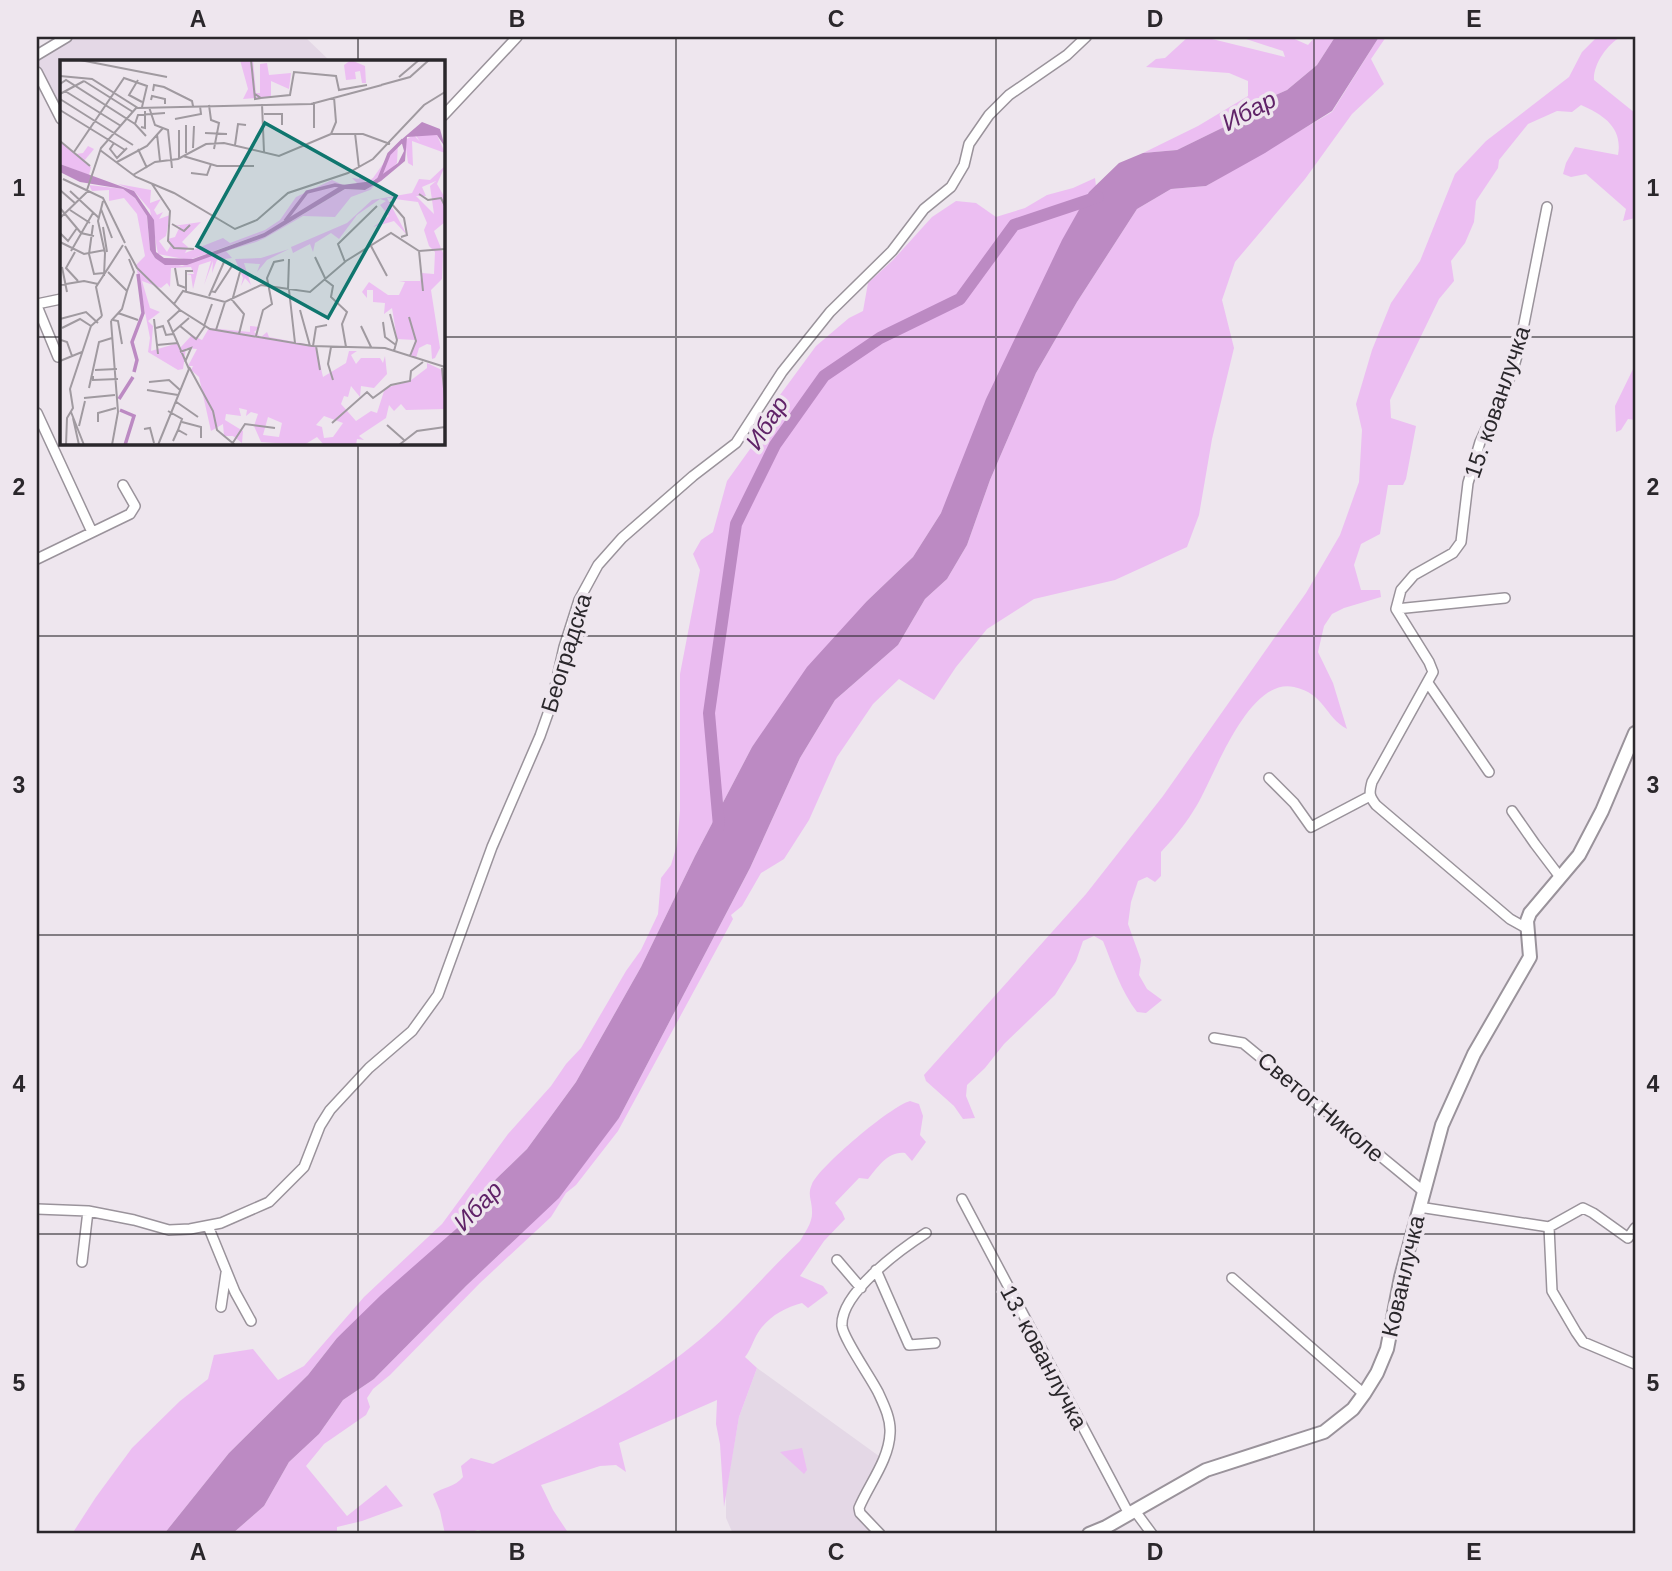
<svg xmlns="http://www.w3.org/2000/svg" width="1672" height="1571" font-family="Helvetica,sans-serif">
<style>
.built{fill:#e4d8e6}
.green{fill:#ecbef2}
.water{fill:#bc8ac3}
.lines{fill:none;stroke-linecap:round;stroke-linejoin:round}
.river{stroke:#bc8ac3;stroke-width:12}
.street-casing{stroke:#9a939b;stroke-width:12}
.secondary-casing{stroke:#9a939b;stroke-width:16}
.street{stroke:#fff;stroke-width:9}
.secondary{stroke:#fff;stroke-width:12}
.grid{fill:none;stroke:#2a272b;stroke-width:2;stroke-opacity:0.55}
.labels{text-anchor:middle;stroke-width:7;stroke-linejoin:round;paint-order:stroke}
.street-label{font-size:23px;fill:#2a272b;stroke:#eee6ee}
.water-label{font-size:24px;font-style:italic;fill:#602368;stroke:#eee6ee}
.inset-river{fill:none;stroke:#bc8ac3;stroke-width:3.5}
.inset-road{fill:none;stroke:#a09aa0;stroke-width:2}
.view{fill:#0f766e;fill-opacity:0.15;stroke:#0f766e;stroke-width:3.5}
.inset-edge{fill:none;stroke:#2a272b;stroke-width:3.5}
.neatline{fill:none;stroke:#2a272b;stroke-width:2.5}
.grid-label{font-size:23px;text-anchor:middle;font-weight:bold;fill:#2a272b}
</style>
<rect width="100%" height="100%" fill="#eee6ee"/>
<path class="built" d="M 70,37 L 305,37 L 330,61 L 61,61 L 61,119 L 37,72 L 37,55 Z
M 757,1368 L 883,1459 L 859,1508 L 880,1534 L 733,1534 L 726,1518 L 726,1492 L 739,1417 Z"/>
<path class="green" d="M 1188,37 L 1204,37 L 1285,57 L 1283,51 L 1240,37 L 1290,37 L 1308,45 L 1315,37 L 1335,37 L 1317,65 L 1287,90 L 1251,106 L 1224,127 L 1177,150 L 1143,153 L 1198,126 L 1248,96 L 1248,81 L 1229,73 L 1146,67 L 1156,59 L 1165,58 Z
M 1379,37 L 1386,37 L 1371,59 L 1384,84 L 1352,114 L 1305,179 L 1235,262 L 1222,300 L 1234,348 L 1212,439 L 1199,515 L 1187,547 L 1115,580 L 1034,599 L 987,629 L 956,667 L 934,700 L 899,679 L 873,704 L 837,757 L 809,820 L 784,859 L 761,873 L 742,906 L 731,915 L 733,919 L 618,1131 L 576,1185 L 566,1193 L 551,1217 L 480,1283 L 390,1375 L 373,1389 L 367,1398 L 370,1407 L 366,1415 L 324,1444 L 306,1466 L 347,1516 L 386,1485 L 403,1506 L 362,1521 L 337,1527 L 337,1534 L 232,1534 L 264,1506 L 289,1462 L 319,1434 L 343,1400 L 374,1379 L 466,1286 L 527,1228 L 619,1118 L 750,868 L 800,758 L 835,700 L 898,645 L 925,599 L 947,579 L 967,545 L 990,480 L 1036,373 L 1077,302 L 1137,209 L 1171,189 L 1206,186 L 1332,112 Z
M 1597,37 L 1621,37 C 1607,44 1593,65 1594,80 L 1635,113 L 1635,218 L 1623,221 L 1626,209 L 1586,174 L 1571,177 L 1563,174 L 1566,163 L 1575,147 L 1618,155 C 1623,128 1604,115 1581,105 L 1572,112 L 1557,111 L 1528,124 L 1499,160 L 1498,168 L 1476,201 L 1474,222 L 1465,243 L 1451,261 L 1454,281 L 1439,299 L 1390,400 L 1391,418 L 1416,426 L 1406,479 L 1403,485 L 1388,485 L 1380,534 L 1361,544 L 1354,565 L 1361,590 L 1380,590 L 1381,597 L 1344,608 L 1332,614 L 1324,626 L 1318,652 L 1333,683 L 1347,729 C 1324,716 1325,694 1294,687 C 1248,677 1215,775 1197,805 C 1187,822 1175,837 1161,852 L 1161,876 L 1155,882 L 1147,877 L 1138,881 L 1131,902 L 1128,924 L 1141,960 L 1139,975 L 1147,989 L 1162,1000 L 1146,1013 L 1137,1012 C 1121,991 1113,966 1103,941 L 1094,936 L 1083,941 L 1076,961 L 1055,995 L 1004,1044 L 985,1068 L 967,1085 L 966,1096 L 975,1118 L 963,1119 L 954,1106 L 926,1081 L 924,1075 L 1086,894 L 1163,796 L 1306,593 L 1340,535 L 1359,482 L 1362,430 L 1356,404 L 1372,350 L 1391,303 L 1420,261 L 1455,174 L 1486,141 L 1569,77 L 1582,52 Z
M 1095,178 L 1096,186 L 1089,192 L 941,513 L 913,557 L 867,601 L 752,747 L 695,856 L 641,967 L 576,1082 L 527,1149 L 496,1179 L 464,1222 L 337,1338 L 308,1375 L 229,1453 L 164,1534 L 72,1534 L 96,1497 L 132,1448 L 180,1401 L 208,1379 L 214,1355 L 253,1349 L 278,1380 L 304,1366 L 364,1297 L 442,1224 L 508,1134 L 551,1086 L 566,1064 L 581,1048 L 626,971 L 641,950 L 658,914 L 661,878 L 671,865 L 677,845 L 680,810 L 680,674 L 700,570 L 693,554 L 701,540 L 713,532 L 727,481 L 758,438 L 766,414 L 816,346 L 849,318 L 863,311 L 868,283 L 893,260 L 932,217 L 956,201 L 976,203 L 996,217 L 1025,208 L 1047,195 L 1073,188 Z
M 1635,365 L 1635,420 L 1628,419 L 1621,430 L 1616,432 L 1615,406 Z
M 910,1101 L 919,1104 L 923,1116 L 920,1135 L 926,1142 L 912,1161 L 905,1153 C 888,1151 878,1167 868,1179 L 859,1178 L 835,1203 L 842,1212 L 845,1219 L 824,1241 L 800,1276 L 823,1286 L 828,1293 L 808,1308 L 802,1303 C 783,1308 766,1318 756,1336 C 752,1344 750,1351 745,1357 L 757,1368 L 739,1417 L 724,1507 L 720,1444 L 716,1424 L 717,1400 L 619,1443 L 626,1472 L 616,1465 L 600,1466 L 541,1485 L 553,1510 L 569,1534 L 492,1534 L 478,1530 L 463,1534 L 445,1534 L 440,1511 L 433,1494 C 443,1487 455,1487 463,1477 L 461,1466 L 471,1458 L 493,1464 C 561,1429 632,1394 692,1346 C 731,1315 764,1275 800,1241 C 805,1232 813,1222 812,1211 C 812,1200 807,1195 812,1184 C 820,1166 891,1106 910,1101 Z
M 802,1448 L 807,1470 L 804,1474 L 780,1452 Z"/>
<path class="water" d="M 1335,37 L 1379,37 L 1332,111 L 1265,153 L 1206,186 L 1171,189 L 1137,209 L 1077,302 L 1036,373 L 990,480 L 967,545 L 947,579 L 925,599 L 898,645 L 835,700 L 800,758 L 750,868 L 619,1118 L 559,1198 L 466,1286 L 374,1379 L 343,1400 L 319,1434 L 289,1462 L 264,1506 L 232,1534 L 164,1534 L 229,1453 L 308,1375 L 337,1338 L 381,1295 L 464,1222 L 496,1179 L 527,1149 L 576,1082 L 641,967 L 695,856 L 752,747 L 807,667 L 867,601 L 913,557 L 941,513 L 986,399 L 1062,240 L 1089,192 L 1119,163 L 1143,153 L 1177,150 L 1224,127 L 1251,106 L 1287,90 L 1317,65 Z"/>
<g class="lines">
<path class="river" d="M 719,826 L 709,713 L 736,524 L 775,445 L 824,376 L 880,338 L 960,299 L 1014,225 L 1098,197"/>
<defs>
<path id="street" d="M 37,55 L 67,37
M 37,72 L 61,119
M 443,116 L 517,37
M 37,304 L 61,299
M 37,306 L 58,357
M 37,413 L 92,532
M 37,559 L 130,514 L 135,506 L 123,485
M 1396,609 L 1505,598
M 1428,683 L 1489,772
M 1269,778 L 1294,803 L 1311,827 L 1370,796
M 1512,811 L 1535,844 L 1560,877
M 1528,929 L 1510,919 L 1376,805 C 1369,796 1369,793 1372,782 L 1433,672 L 1429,662 L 1396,609 L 1401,590 L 1414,575 L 1453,553 L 1461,542 L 1468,483 L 1480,442 L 1512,373 L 1519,349 L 1547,207
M 1214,1038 L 1243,1043 L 1423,1191
M 962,1199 L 1129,1514
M 1419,1207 L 1549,1227 L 1552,1291 L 1576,1332 L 1583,1342 L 1635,1364
M 37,1209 L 88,1211 L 134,1220 L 169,1230 L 190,1229 L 221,1223 L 269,1202 L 304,1167 L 320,1126 L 330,1110 L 369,1068 L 412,1031 L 438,995 L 492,847 L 540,736 L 551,705 L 564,647 L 579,600 L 598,565 L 622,538 L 693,476 L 736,443 L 782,372 L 830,312 L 892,251 L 924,209 L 951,187 L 964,165 L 969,144 L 989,115 L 1009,95 L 1067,55 L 1086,37
M 208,1226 L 235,1292 L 251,1321
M 1549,1227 L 1583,1208 L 1593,1213 L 1628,1238 L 1635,1228
M 837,1260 L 861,1288
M 82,1262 L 88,1211
M 876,1270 L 909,1345 L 935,1343
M 1232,1278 L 1364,1394
M 221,1307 L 226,1273
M 1135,1511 L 1152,1534
M 880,1534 L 860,1513 L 859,1508 C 869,1484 889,1460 890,1433 C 891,1419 884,1405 878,1392 C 871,1378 843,1338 842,1326 C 840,1293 901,1249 926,1233"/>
<path id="secondary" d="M 1089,1534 L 1106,1527 L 1206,1470 L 1324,1432 L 1353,1409 L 1364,1394 L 1377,1373 L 1387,1349 L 1401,1277 L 1442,1125 L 1474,1054 L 1530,957 L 1527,921 L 1530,913 L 1579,855 L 1602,811 L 1635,733"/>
</defs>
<use href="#street" class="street-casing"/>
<use href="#secondary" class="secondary-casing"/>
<use href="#street" class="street"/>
<use href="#secondary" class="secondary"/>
</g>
<path class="grid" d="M 358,37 L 358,61M 676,37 L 676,1534M 996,37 L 996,1534M 1314,37 L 1314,1534M 37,337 L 61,337M 443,337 L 1635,337M 358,443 L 358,1534M 37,636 L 1635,636M 37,935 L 1635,935M 37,1234 L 1635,1234"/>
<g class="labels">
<g class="street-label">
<text transform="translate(1497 402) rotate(-71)" y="8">15. кованлучка</text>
<text transform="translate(566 653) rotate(-73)" y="8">Београдска</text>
<text transform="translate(1321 1107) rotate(40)" y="8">Светог Николе</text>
<text transform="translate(1403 1276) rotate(-77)" y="8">Кованлучка</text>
<text transform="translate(1044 1357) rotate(62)" y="8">13. кованлучка</text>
</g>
<g class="water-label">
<text transform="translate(1249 111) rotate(-28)" y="8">Ибар</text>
<text transform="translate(767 423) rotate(-58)" y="8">Ибар</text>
<text transform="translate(478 1206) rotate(-46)" y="8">Ибар</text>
</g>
</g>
<g transform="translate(60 60)">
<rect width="385" height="385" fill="#eee6ee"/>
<path d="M 180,0 L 193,0 L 196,33 L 200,33 L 200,4 L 207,3 L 209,15 L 231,13 L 229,29 L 211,21 L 211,37 L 183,39 L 188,29 ZM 291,0 L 305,6 L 306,23 L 302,23 L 300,11 L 295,12 L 296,19 L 286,20 L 284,5 ZM 363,73 L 377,75 L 385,93 L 352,81 L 353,106 L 348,103 L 345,80 L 354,75 L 360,82 L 355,74 ZM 0,81 L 16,94 L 23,93 L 28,86 L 34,89 L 24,101 L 31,107 L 29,115 L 0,104 ZM 338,83 L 337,103 L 331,109 L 306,125 L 288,125 L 299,125 L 292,118 L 299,119 L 299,114 L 306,123 L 313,118 ZM 385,106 L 377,124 L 385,138 L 385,162 L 374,171 L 383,193 L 382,219 L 371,230 L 380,288 L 375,298 L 372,299 L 371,285 L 367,284 L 359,288 L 356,298 L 350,296 L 355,280 L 337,279 L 332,248 L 324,254 L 325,243 L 313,242 L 313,230 L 307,230 L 307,238 L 302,232 L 309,222 L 328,235 L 339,235 L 345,222 L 339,221 L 360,221 L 362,213 L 374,214 L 375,192 L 369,186 L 364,170 L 367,163 L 358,142 L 327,138 L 347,175 L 334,161 L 313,167 L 329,156 L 320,145 L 326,141 L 320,139 L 297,155 L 279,179 L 271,173 L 255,183 L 253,192 L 250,184 L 233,193 L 231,187 L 287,163 L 312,140 L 352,133 L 359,119 L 370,120 ZM 376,121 L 370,126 L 374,154 L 356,136 L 366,136 L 362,127 ZM 272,120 L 283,125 L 257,144 L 204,173 L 129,200 L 98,194 L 90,150 L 74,131 L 58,124 L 91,130 L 90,143 L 101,139 L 94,150 L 97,155 L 103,152 L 99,159 L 110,155 L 106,176 L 99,181 L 107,192 L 111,185 L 108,179 L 115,177 L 120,166 L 113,166 L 141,162 L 122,182 L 128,187 L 125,193 L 163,178 L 170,183 L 205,170 L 220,160 L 236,137 ZM 316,124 L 310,130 L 291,137 L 275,157 L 243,156 L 205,178 L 196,182 L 166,191 L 172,198 L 157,200 L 152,213 L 153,201 L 144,225 L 151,201 L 139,205 L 133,229 L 131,215 L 126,214 L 134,214 L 131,207 L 111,208 L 110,227 L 107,223 L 101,228 L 82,221 L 90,248 L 100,252 L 88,261 L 93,266 L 91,291 L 118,283 L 120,288 L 132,275 L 142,280 L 149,268 L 190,272 L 190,266 L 200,267 L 194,272 L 201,277 L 207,272 L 209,277 L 256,286 L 263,317 L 286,303 L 289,291 L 297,291 L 291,295 L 296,304 L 301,298 L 320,298 L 323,303 L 325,296 L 327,314 L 314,328 L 301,326 L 300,337 L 291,326 L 288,337 L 284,336 L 281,344 L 296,361 L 311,351 L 317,353 L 325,328 L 350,321 L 367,308 L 367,303 L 382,310 L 385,349 L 346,350 L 341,344 L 334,351 L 329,345 L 326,358 L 299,376 L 304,380 L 297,379 L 296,385 L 264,385 L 257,377 L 244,385 L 201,382 L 194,366 L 198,354 L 191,352 L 186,356 L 187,350 L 179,348 L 181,356 L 166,354 L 165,360 L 183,371 L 182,383 L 173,376 L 164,376 L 163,364 L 151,371 L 139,317 L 131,310 L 133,306 L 128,306 L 137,289 L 126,288 L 123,309 L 118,310 L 88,292 L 90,278 L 76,205 L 85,196 L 77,154 L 64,138 L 49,141 L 49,130 L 32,131 L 29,125 L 63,129 L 75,138 L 87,156 L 90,190 L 95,198 L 122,206 L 205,177 L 285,129 L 305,130 ZM 264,356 L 283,363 L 273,377 L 264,378 L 262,367 L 256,365 ZM 208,357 L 222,363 L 219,377 L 203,375 ZM 229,189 L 207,200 L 197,212 L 200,204 L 184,203 L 191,225 L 185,218 L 181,226 L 183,218 L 175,199 L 201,198 Z" fill="#ecbef2" fill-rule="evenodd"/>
<path d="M 362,62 L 380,69 L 385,87 L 377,75 L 347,77 L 345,101 L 321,121 L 305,130 L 285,129 L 205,177 L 127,205 L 105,205 L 95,198 L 90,190 L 87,156 L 75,138 L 63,129 L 20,122 L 0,112 L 0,104 L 74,131 L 94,160 L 96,192 L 104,198 L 133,199 L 204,173 L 282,125 L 313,121 L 338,103 L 344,91 L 341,80 Z" fill="#bc8ac3"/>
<path class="inset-river" d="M 319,119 L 329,94 L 343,80M 225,161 L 247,132 L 275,125 L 286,127M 74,312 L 77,300 L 72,282 L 83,253 L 78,214M 59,339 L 73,317M 60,350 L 74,356 L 65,385"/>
<path class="inset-road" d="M 20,0 L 107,17M 191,0 L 195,39 L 201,38M 0,16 L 32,19 L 78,48 L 251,44 L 322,25M 339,17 L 359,0M 78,20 L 69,35 L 82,42M 24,21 L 73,52M 0,24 L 6,20 L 75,64 L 86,76M 321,25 L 350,17 L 369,0M 5,31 L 61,66M 93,31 L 94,25 L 104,27 L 132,41 L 133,46M 0,34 L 24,21M 195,34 L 201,38 L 230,35 L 234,12 L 276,16 L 279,30 L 307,25M 274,37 L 276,62 L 271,74 L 303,74 L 330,84M 0,39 L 73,85M 91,40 L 92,36 L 105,39 L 105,44M 254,42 L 254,68M 202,44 L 204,92M 149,45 L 151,60 L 159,63 L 154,89M 89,47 L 95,65 L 108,70 L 112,108M 0,50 L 65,90M 204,54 L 222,54 L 222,65M 115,59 L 141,54 L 140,46M 75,64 L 78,55 L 105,53M 126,65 L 126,93M 81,67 L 85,68 L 85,51M 119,70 L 119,98M 145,73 L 167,74M 295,73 L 299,108M 97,74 L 100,101M 0,81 L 30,106M 54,83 L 50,89 L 57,98 L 67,88M 175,85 L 178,64 L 186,65M 133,88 L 134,66M 78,89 L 87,108M 40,90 L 76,117 L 114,133 L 175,169 L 197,160 L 228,133 L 288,113 L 313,99 L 364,45 L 385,32M 14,92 L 64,18 L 87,26 L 82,47M 123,96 L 157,106 L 194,106M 57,102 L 87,86 L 103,68M 131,113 L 147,115 L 151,104M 73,115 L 95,102 L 118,99 L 146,84 L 164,83 L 219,96 L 271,74M 3,119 L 43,138 L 65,183M 92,124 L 110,151 L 108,181 L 114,188 L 134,189M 0,130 L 16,144M 27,130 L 41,88 L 77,47M 10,131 L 39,158M 359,134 L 368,140 L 381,138 L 385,146M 43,141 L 38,161 L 45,193 L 44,216M 330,142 L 344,158 L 347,175 L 341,177M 0,148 L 21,173 L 34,176M 41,149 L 52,178M 10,150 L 30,163M 0,158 L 28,131M 112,164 L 124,171 L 130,165M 33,165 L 29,194 L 34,214 L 44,213M 43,167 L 47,192M 0,173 L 8,181 L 17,168M 0,182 L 24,194 L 45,190M 65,186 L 77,208 L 120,250 L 150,269 L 252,286 L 325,288 L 385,307M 311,186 L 327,216M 11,191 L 33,153M 359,191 L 363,231M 15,192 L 6,208 L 18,221M 255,197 L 265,218M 285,202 L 278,184 L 317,146M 2,207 L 7,232M 115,208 L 118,225 L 126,228M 48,212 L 67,231M 264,219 L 273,226 L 271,237 L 287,252 L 282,264 L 286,287M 0,225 L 24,221 L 38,224M 228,230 L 229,199M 229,230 L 235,283M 67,231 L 74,212 L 69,199M 126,231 L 126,211 L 133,211M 151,231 L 155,232 L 172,206M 149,236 L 164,202M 172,241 L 180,212M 173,241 L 184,254 L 179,274M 114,244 L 123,231 L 165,242 L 201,225 L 250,232 L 286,201 L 331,173 L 359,191 L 385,189M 240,250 L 250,286M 58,253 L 78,260M 330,254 L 337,280 L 334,291M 42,256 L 36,227 L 63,185M 349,257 L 356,281 L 350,296M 0,259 L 26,252 L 38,263M 94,259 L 98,294M 53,260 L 58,261 L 62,284M 51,261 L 58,352 L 52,385M 51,261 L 62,249 L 67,231M 323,262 L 325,277 L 336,285M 120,266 L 136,279 L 145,266M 144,266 L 152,244M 301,266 L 311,287M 2,268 L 20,259 L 31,266M 96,268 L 103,266 L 106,275 L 113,274M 156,270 L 165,242M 113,272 L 129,258M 196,276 L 203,250 L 212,244 L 207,218 L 214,202 L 224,200M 1,280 L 7,282 L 12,296M 97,285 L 118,283M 253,286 L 256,267 L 267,265M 256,286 L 260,310M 271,287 L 268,304 L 273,320M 120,292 L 131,288 L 125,302M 0,301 L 22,292M 129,307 L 153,351 L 157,370 L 175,385M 382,308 L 385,339M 35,310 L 57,309M 33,316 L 33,320 L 58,319M 89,322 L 109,320 L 120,330M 29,328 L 39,282 L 52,278M 87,330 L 118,335M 24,338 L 55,335M 115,341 L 138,357M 108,351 L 122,359 L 118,370M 11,352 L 24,385M 13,358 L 19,385M 38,362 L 38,353 L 56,348M 122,362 L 141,367 L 141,378M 272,363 L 307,332 L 313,338 L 331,325 L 350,321 L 351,311 L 363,302M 327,365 L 344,380M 19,366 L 25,341M 84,369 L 90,368 L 94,383M 113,381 L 118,370 L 127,375M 172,384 L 185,364 L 215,368M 6,385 L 7,358 L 13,348 L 10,329 L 31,266 L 42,256M 98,385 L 129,309 L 108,261 L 120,250M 339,385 L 357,371 L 385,367"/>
<path class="view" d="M 205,63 L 336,136 L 268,258 L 137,186 Z"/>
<rect width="385" height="385" class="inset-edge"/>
</g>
<rect width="1672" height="1571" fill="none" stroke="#eee6ee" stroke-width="77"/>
<rect x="38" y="38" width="1596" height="1494" class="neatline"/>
<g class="grid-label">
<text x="198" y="27">A</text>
<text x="517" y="27">B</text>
<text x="836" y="27">C</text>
<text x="1155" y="27">D</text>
<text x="1474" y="27">E</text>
<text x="19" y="196">1</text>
<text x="1653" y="196">1</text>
<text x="19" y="495">2</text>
<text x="1653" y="495">2</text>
<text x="19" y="793">3</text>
<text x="1653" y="793">3</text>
<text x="19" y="1092">4</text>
<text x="1653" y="1092">4</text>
<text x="19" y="1391">5</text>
<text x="1653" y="1391">5</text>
<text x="198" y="1560">A</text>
<text x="517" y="1560">B</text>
<text x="836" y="1560">C</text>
<text x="1155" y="1560">D</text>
<text x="1474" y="1560">E</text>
</g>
</svg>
